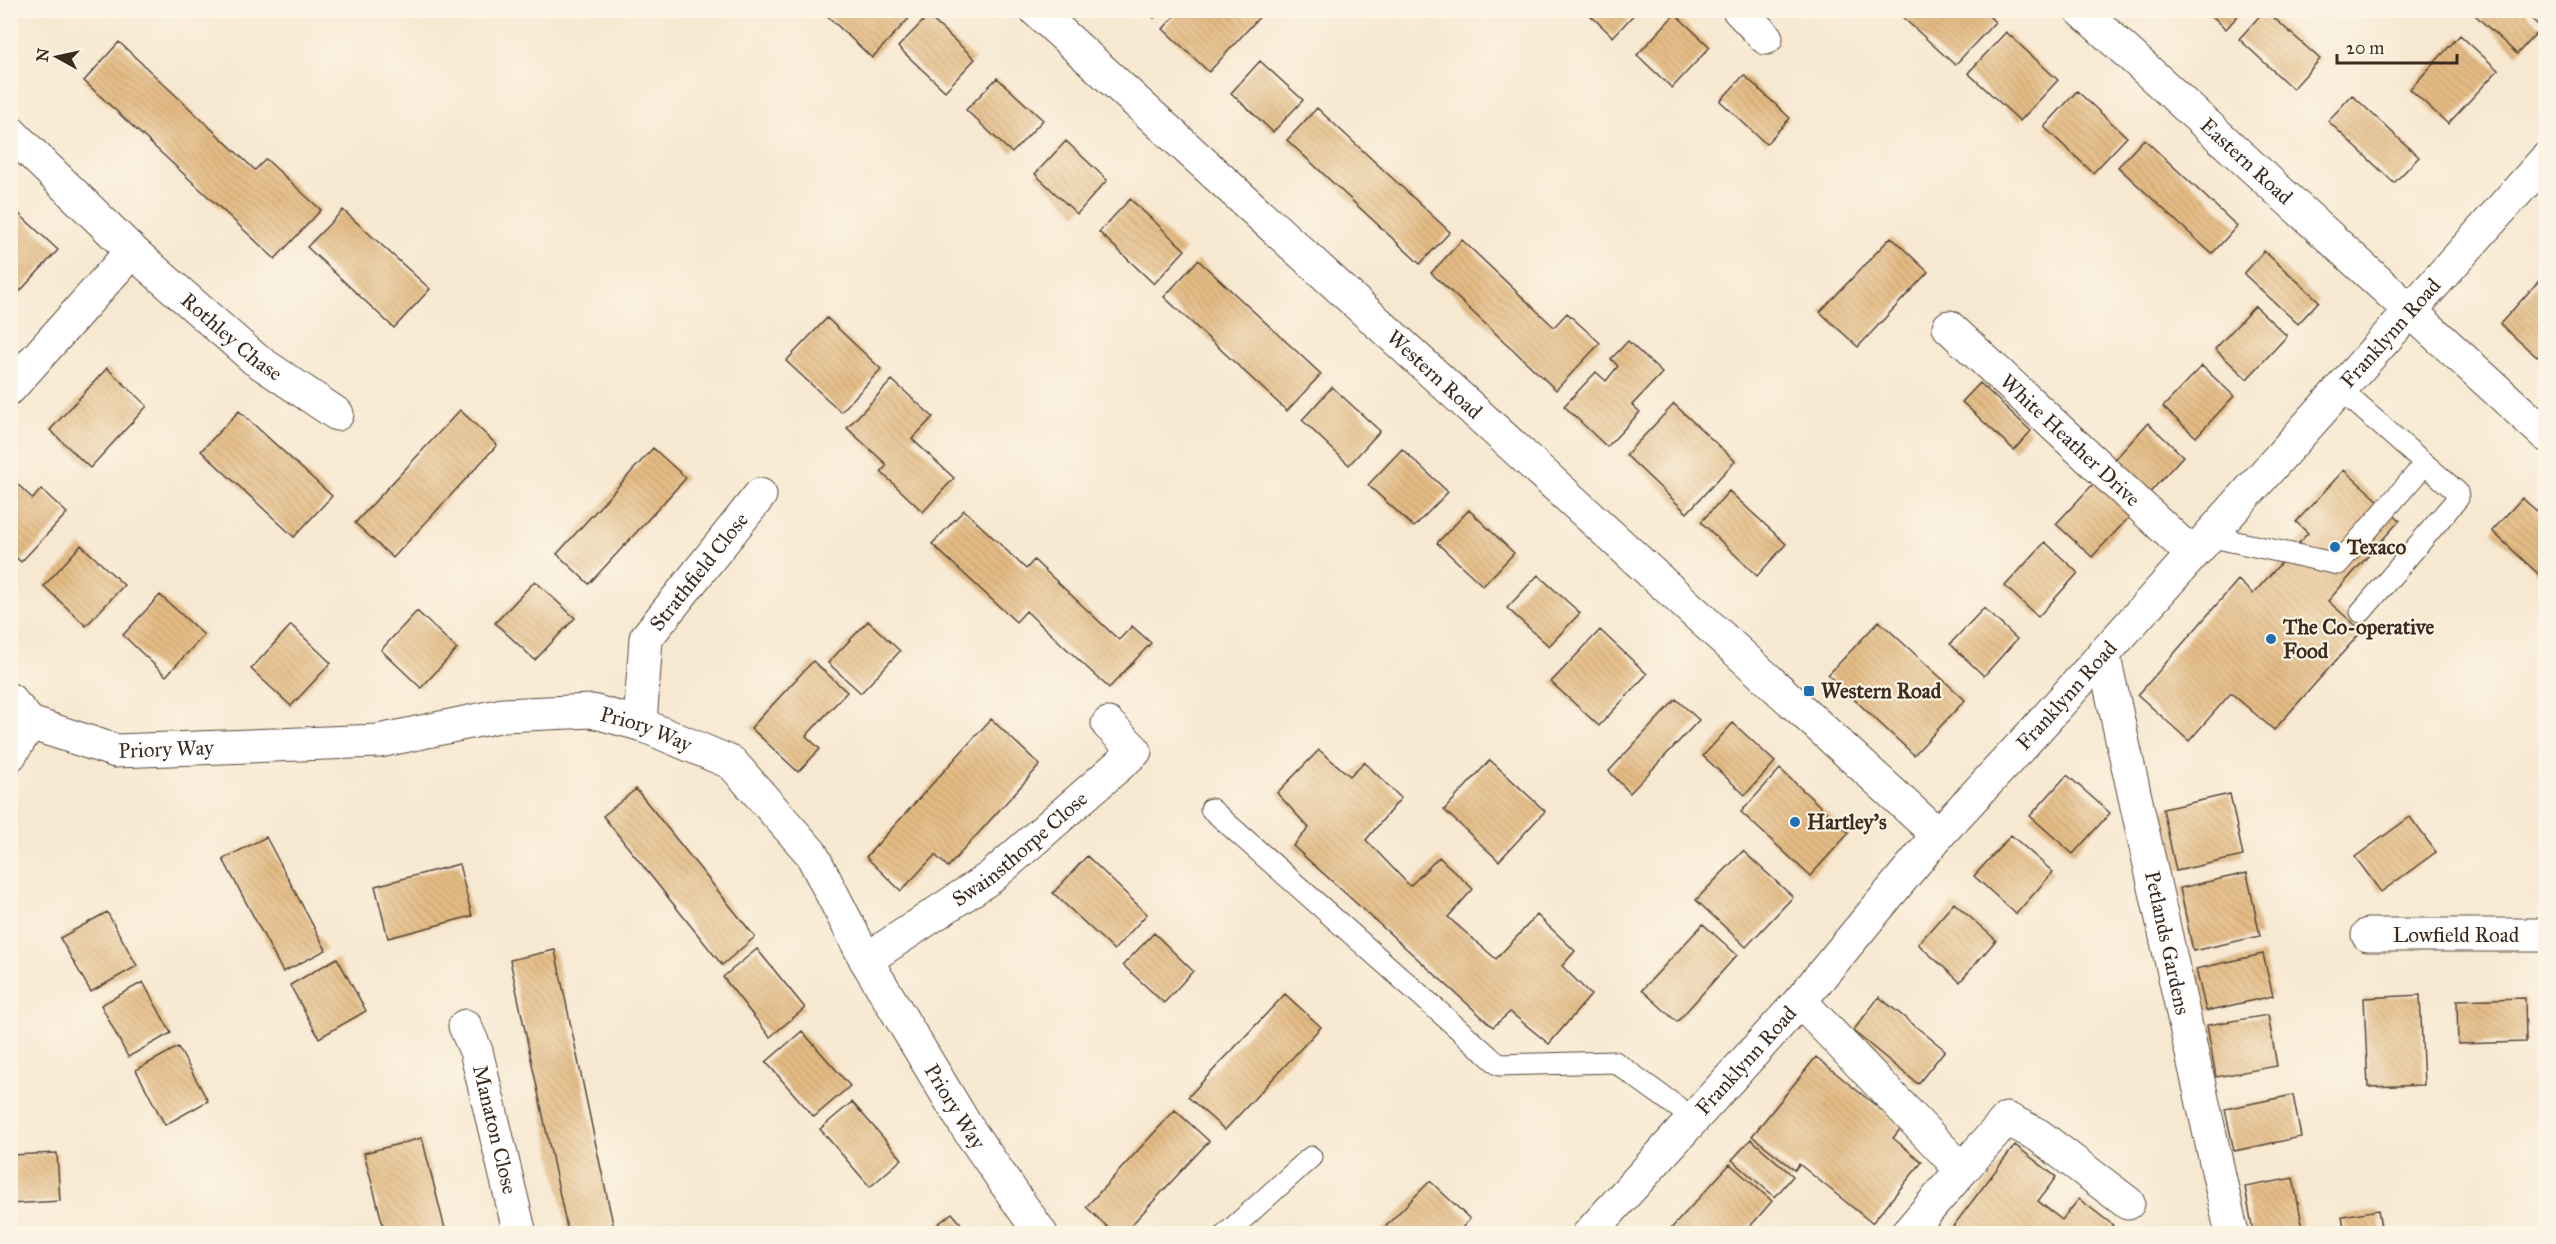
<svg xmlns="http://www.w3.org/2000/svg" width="2556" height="1244" font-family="'IM FELL Great Primer',serif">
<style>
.building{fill:url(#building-back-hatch)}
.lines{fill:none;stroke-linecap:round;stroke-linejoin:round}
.lane-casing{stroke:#574639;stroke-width:23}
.street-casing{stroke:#574639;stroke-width:35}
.secondary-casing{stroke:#574639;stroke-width:35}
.lane{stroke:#fff;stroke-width:21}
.street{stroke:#fff;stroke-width:33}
.secondary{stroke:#fff;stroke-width:33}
.poi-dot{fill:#1f6fb2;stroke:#fcf5e5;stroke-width:2}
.labels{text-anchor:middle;stroke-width:4.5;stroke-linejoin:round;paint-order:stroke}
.street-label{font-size:21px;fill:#3b2a1e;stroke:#fcf5e5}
.poi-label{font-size:21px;font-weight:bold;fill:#3b2a1e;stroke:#fcf5e5;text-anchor:start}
</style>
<defs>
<pattern id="building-back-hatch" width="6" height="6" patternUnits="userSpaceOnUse" patternTransform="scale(1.5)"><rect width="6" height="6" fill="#e4bb84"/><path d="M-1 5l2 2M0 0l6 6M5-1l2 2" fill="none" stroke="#c4a172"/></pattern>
</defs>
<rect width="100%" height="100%" fill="#fcf5e5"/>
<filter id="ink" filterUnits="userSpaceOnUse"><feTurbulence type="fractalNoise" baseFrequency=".0167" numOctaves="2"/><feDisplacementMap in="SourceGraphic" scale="12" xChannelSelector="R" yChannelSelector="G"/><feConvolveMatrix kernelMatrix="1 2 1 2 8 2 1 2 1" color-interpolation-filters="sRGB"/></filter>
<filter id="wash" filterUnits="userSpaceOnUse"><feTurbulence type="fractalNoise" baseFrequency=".008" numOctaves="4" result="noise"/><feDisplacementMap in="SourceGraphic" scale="24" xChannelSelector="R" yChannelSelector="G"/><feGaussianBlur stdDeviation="1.35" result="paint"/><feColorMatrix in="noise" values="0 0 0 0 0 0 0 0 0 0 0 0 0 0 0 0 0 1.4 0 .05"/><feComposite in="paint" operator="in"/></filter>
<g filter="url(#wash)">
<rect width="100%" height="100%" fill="#f7e8d1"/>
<g id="blocks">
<path class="building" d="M 821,10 L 912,10 L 914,13 L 872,58 Z
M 1146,10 L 1160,10 L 1154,18 Z
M 1180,10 L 1260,10 L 1263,13 L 1209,72 L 1163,29 Z
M 1585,10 L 1638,10 L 1613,37 Z
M 1902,10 L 1983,10 L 1995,22 L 1955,65 L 1899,14 Z
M 2206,10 L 2243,10 L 2226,29 Z
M 2265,10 L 2320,59 L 2293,89 L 2239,39 Z
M 2482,10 L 2523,10 L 2541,28 L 2517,54 L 2476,16 Z
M 1675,14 L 1710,47 L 1672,88 L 1637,55 Z
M 928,16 L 975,59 L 945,91 L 898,47 Z
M 2006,32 L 2058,80 L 2020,121 L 1968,73 Z
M 2460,35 L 2498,70 L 2448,124 L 2410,89 Z
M 119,42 L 255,170 L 266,159 L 321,210 L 275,259 L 84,81 Z
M 1260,61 L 1303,100 L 1273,132 L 1231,93 Z
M 1744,75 L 1790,118 L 1766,144 L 1720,101 Z
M 997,78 L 1043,120 L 1012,153 L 966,110 Z
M 2077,91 L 2127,137 L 2093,173 L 2044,127 Z
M 2352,95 L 2419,157 L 2394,183 L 2328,121 Z
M 1317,108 L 1450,232 L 1420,264 L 1287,140 Z
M 2144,139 L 2237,226 L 2212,254 L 2118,167 Z
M 1066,141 L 1107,180 L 1077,214 L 1035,174 Z
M 1130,199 L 1185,250 L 1154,284 L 1099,232 Z
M 343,210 L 430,289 L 394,328 L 307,247 Z
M 18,213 L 58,250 L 10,302 L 10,221 Z
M 1891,237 L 1928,272 L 1858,347 L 1820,312 Z
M 1462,240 L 1554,327 L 1567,313 L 1600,343 L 1556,390 L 1431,273 Z
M 2264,251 L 2319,301 L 2298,324 L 2244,274 Z
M 1198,260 L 1321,374 L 1287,411 L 1164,297 Z
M 2546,273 L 2546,347 L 2537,357 L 2500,324 Z
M 2255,306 L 2287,336 L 2247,379 L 2215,349 Z
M 827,318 L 881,369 L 841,412 L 786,361 Z
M 1628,341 L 1662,373 L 1632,405 L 1640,412 L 1607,447 L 1564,406 L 1596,372 L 1606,381 L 1618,366 L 1611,359 Z
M 2202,366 L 2234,396 L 2196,437 L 2163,407 Z
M 107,368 L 147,406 L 90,468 L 50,430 Z
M 892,380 L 933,417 L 912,439 L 954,478 L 923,512 L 881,472 L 887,465 L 847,428 Z
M 1980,383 L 2031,431 L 2014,450 L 1962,402 Z
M 1332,387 L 1380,431 L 1349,465 L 1302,420 Z
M 1674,404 L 1735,461 L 1687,513 L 1626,455 Z
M 460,410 L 497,445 L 393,558 L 355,523 Z
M 239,411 L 332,496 L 294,537 L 201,451 Z
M 2148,423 L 2183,456 L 2144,499 L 2109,466 Z
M 653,448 L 686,478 L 589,584 L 557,554 Z
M 1402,449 L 1448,492 L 1414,527 L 1368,485 Z
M 2344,470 L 2400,520 L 2328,601 L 2362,631 L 2274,730 L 2231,693 L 2189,741 L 2138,695 L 2238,580 L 2253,594 L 2308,533 L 2296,522 Z
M 10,477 L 33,499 L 41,489 L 67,513 L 21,562 L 10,552 Z
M 2096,481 L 2132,514 L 2092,557 L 2056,524 Z
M 1729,491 L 1786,544 L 1757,576 L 1701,522 Z
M 2522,498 L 2546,519 L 2546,581 L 2492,531 Z
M 964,510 L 1026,569 L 1034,560 L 1119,640 L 1132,626 L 1151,643 L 1109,688 L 1026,611 L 1016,622 L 932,544 Z
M 1469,510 L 1514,553 L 1483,586 L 1437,543 Z
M 2045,542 L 2078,573 L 2038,617 L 2005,586 Z
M 81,545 L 124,585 L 86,626 L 44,586 Z
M 1538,575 L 1580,613 L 1549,646 L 1507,608 Z
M 535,581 L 575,618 L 535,660 L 495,623 Z
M 160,595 L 204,635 L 166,676 L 123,635 Z
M 1984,608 L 2017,639 L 1984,676 L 1950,644 Z
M 417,611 L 457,649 L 421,688 L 381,650 Z
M 868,621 L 900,651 L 861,693 L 828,663 Z
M 1879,621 L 1965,700 L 1914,755 L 1828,675 Z
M 291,625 L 331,663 L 291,706 L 251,669 Z
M 1600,630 L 1647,674 L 1599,726 L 1551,682 Z
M 813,661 L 847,692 L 806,736 L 820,749 L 798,772 L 751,728 Z
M 1676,699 L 1699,720 L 1630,793 L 1609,771 Z
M 991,719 L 1040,765 L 948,867 L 935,855 L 901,891 L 866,857 Z
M 1733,723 L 1775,762 L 1745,795 L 1703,756 Z
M 1319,750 L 1350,776 L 1364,762 L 1401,798 L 1366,840 L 1410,886 L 1439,857 L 1473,889 L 1448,917 L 1496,959 L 1537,915 L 1575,951 L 1562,966 L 1591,995 L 1549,1044 L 1510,1012 L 1493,1027 L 1293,846 L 1309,828 L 1277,793 Z
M 1490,760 L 1545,811 L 1499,861 L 1444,810 Z
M 1780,769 L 1849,833 L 1810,876 L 1741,812 Z
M 2067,775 L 2110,813 L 2073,854 L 2030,816 Z
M 636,789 L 755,937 L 722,965 L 603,816 Z
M 2230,794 L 2243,856 L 2176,871 L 2163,809 Z
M 2410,817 L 2436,852 L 2381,892 L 2355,857 Z
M 2011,835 L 2053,872 L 2016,914 L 1974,876 Z
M 266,837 L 326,950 L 283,972 L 223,859 Z
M 1743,851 L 1793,897 L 1746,947 L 1696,900 Z
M 1087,856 L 1147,914 L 1114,950 L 1053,893 Z
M 459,864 L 472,916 L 388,938 L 375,886 Z
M 2247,873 L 2260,936 L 2193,951 L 2180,888 Z
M 1954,903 L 1996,940 L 1960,982 L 1918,944 Z
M 107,912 L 137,966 L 91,992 L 60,938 Z
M 1703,924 L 1737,955 L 1677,1022 L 1642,990 Z
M 1154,933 L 1193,971 L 1164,1003 L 1123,965 Z
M 757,949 L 805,1008 L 770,1037 L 723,977 Z
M 555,950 L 595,1141 L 615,1233 L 568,1233 L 510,960 Z
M 2263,954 L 2273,996 L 2206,1011 L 2196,969 Z
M 337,958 L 366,1011 L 319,1038 L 290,985 Z
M 143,982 L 171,1033 L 128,1057 L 101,1005 Z
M 1285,994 L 1321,1027 L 1225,1130 L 1188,1097 Z
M 2420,995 L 2424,1085 L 2368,1087 L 2364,998 Z
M 1879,997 L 1945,1050 L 1918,1084 L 1853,1031 Z
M 2525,998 L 2526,1042 L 2458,1044 L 2457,1000 Z
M 2268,1015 L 2277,1066 L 2216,1077 L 2207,1025 Z
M 802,1031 L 850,1086 L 814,1117 L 766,1062 Z
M 178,1047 L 208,1101 L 165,1125 L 136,1070 Z
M 1816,1057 L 1902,1127 L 1893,1138 L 1922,1162 L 1872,1223 L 1799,1164 L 1795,1170 L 1752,1136 Z
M 2293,1095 L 2301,1137 L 2234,1151 L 2225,1109 Z
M 852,1102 L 902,1159 L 870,1187 L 820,1129 Z
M 1175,1110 L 1209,1141 L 1124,1233 L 1114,1233 L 1086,1207 Z
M 422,1138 L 446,1233 L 385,1233 L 364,1153 Z
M 1751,1139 L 1793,1176 L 1775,1197 L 1732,1160 Z
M 2015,1145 L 2056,1177 L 2038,1201 L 2062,1220 L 2079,1199 L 2113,1225 L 2106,1233 L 1948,1233 Z
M 57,1153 L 60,1201 L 10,1204 L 10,1155 Z
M 1730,1164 L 1772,1201 L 1754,1222 L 1743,1233 L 1667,1233 Z
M 2293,1178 L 2304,1233 L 2253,1233 L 2245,1187 Z
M 1430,1181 L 1470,1219 L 1457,1233 L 1379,1233 Z
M 2378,1210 L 2382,1233 L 2345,1233 L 2342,1216 Z
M 952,1213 L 969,1233 L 927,1233 Z"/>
</g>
</g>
<g filter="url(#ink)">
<use href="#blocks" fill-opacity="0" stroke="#574639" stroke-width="1.5"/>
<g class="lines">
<defs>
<path id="lane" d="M 2208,536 L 2338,564 L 2425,464 L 2340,389
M 2361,612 L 2458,498 L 2457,492 L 2425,464
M 1211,809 L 1499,1065 L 1615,1062 L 1694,1119
M 1226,1234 L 1311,1157"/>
<g id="street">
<path id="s1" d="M 1036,10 L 1938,835"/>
<path d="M 1739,10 L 1766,38"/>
<path id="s2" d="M 2081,10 L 2546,435"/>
<path id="s3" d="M 10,132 L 132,251 L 255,359 L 337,414"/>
<path id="s4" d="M 1949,327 L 2192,554"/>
<path d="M 10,388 L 132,251"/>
<path id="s5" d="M 2103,653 L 2232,1234"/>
<path id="s6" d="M 10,700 L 30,723 L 116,751 L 379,741 L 503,715 L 592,711 L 640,724 L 732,763 L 811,853 L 866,960 L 966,1126 L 1041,1234"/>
<path id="s7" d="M 640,724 L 646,638 L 760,495"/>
<path d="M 10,755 L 30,723"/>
<path id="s8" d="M 2368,935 L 2546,935"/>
<path id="s9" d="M 866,960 L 991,877 L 1135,751 L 1108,724"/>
<path d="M 1800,1001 L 1962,1170 L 2007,1119 L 2038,1135 L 2128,1203"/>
<path id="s10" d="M 465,1026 L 476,1051 L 520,1234"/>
<path d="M 1907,1234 L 1962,1170"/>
</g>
<g id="secondary">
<path id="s11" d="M 1589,1234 L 1800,1001 L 1938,835 L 2034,732 L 2546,159"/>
</g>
</defs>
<use href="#lane" class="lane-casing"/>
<use href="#street" class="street-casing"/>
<use href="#secondary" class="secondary-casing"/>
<use href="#lane" class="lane"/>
<use href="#street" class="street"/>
<use href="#secondary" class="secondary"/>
</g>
</g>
<g class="poi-dot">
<circle cx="2335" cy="547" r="6"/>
<circle cx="2271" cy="639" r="6"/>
<rect x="1803" y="685" width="12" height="12" rx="3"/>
<circle cx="1795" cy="822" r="6"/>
</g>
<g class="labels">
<g class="street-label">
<text dy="7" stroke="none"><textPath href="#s2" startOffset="224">Eastern Road</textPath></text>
<text dy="7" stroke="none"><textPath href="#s11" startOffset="1206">Franklynn Road</textPath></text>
<text dy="7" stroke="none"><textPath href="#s3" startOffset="302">Rothley Chase</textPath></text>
<text dy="7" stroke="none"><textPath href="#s1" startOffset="540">Western Road</textPath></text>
<text dy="7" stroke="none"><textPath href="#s4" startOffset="166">White Heather Drive</textPath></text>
<text dy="7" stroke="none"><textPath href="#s7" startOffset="171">Strathfield Close</textPath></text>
<text dy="7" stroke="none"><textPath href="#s11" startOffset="720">Franklynn Road</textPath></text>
<text dy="7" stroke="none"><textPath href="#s6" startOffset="657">Priory Way</textPath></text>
<text dy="7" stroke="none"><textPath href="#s6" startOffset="171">Priory Way</textPath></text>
<text dy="7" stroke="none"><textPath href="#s9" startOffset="190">Swainsthorpe Close</textPath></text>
<text dy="7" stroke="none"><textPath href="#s8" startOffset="88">Lowfield Road</textPath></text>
<text dy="7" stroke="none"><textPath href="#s5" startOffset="297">Petlands Gardens</textPath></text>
<text dy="7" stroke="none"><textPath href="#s11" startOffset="234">Franklynn Road</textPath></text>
<text dy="7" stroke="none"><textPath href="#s6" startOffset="1161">Priory Way</textPath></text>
<text dy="7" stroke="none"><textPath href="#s10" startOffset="108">Manaton Close</textPath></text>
</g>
<g class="poi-label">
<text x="2347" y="554">Texaco</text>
<text x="2283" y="634">The Co-operative<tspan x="2283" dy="24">Food</tspan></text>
<text x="1821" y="698">Western Road</text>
<text x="1807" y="829">Hartley's</text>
</g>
</g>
<rect width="2556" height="1244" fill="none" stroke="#fcf5e5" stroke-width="36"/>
<g transform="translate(57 57) rotate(278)" stroke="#fcf5e5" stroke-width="4.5" paint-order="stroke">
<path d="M0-4.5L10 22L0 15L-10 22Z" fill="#3b2a1e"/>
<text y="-9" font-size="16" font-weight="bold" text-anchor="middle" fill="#3b2a1e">N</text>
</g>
<path d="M2337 54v9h120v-9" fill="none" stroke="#3b2a1e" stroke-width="3"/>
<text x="2346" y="54" font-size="18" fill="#3b2a1e" stroke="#fcf5e5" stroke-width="4.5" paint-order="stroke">20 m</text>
</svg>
